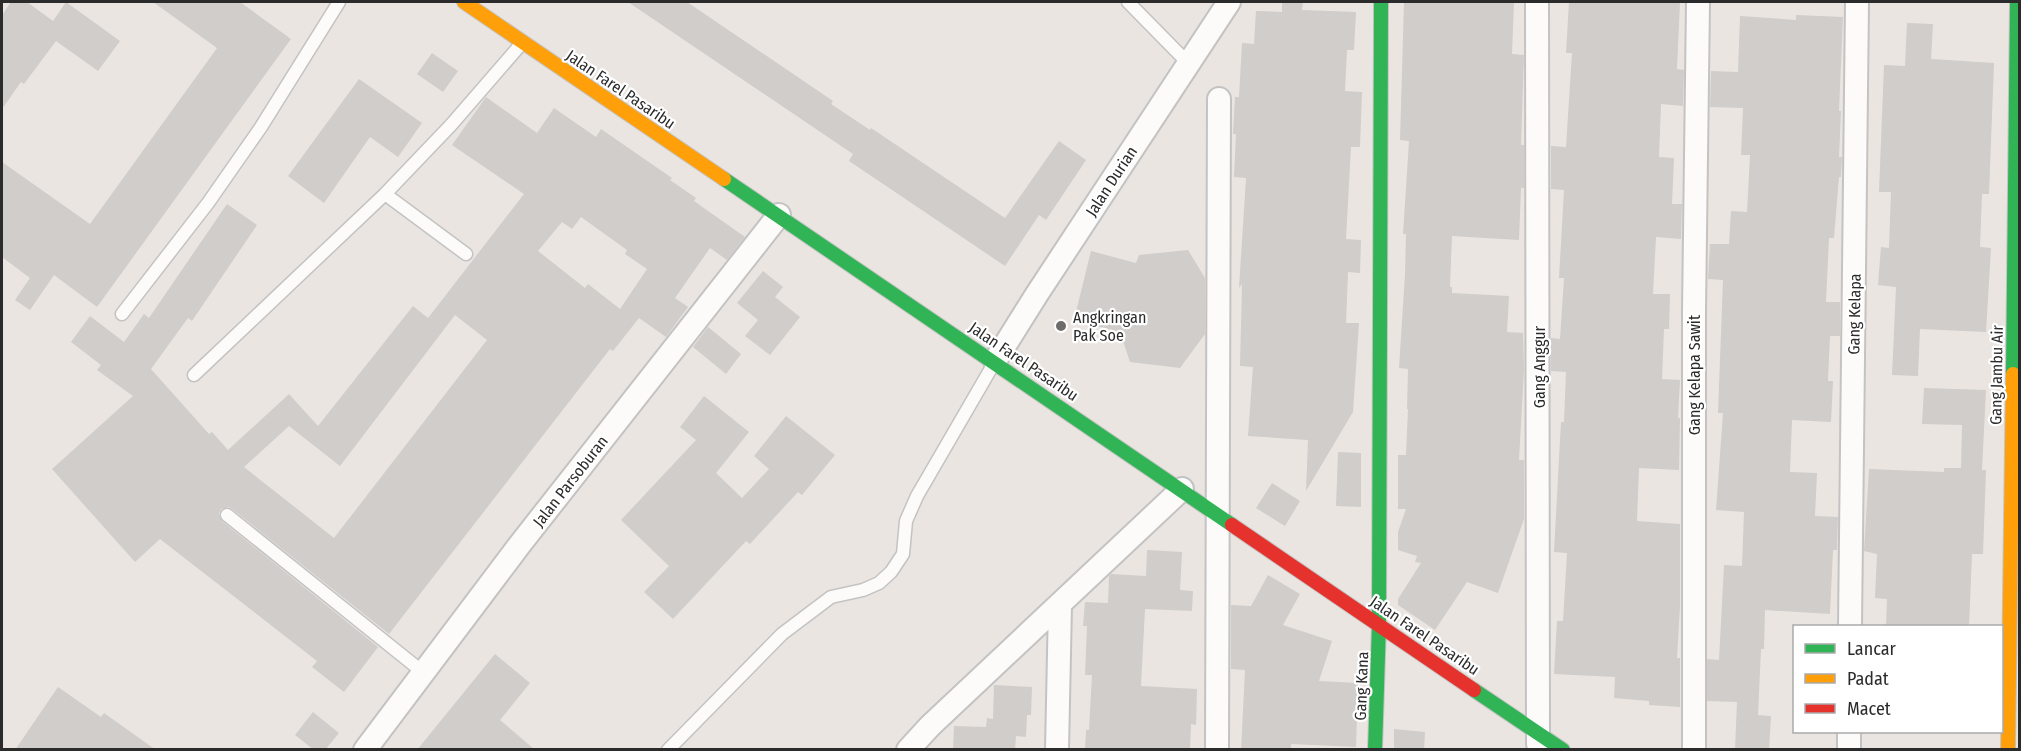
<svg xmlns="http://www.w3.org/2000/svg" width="2021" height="751" font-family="'Fira Sans Condensed',sans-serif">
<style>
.building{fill:#d0cdca;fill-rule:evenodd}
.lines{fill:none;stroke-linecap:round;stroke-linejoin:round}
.lane-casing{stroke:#c3c3c3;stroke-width:15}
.street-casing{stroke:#c3c3c3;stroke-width:26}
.fast-casing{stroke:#c3c3c3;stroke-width:16}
.slow-casing{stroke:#c3c3c3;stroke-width:16}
.jam-casing{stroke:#c3c3c3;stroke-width:16}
.lane{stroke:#fcfbfa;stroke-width:12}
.street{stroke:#fcfbfa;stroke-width:22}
.fast{stroke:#30b455;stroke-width:14}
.slow{stroke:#ff9f0a;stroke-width:14}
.jam{stroke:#e5322d;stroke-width:14}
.poi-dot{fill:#6e6c6b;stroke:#fff;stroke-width:2}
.labels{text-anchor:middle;stroke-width:4.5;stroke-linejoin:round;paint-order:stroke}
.street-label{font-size:16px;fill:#2b2b2b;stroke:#fff}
.poi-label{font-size:16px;fill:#2b2b2b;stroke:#fff;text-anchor:start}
</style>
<rect width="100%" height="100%" fill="#eae5e1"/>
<path class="building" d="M 11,2 L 27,2 L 53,21 L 66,2 L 120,41 L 98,71 L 56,41 L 24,84 L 21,82 L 2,109 L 2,15 Z
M 153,2 L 240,2 L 291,39 L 97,307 L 54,275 L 30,310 L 15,300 L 30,278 L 2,257 L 2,162 L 90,224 L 217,48 Z
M 628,2 L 687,2 L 833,101 L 831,104 L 870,130 L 871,128 L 1005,218 L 1059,141 L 1086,160 L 1046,220 L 1039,215 L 1005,266 L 849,161 L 853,154 Z
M 1282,2 L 1303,2 L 1302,10 L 1356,12 L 1354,50 L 1347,50 L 1345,91 L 1362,92 L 1360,147 L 1351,147 L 1346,239 L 1361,240 L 1360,273 L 1348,272 L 1346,323 L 1359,323 L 1353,412 L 1306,491 L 1308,440 L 1248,436 L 1253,367 L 1240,366 L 1242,284 L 1239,288 L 1246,178 L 1234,177 L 1236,134 L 1233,134 L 1235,97 L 1239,97 L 1242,43 L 1254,44 L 1256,11 L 1282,12 Z
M 1404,2 L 1514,2 L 1512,54 L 1524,55 L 1521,145 L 1524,145 L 1524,188 L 1521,188 L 1519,240 L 1452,236 L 1450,287 L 1452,287 L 1452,293 L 1509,296 L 1507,332 L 1523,333 L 1524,369 L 1519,460 L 1524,460 L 1524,519 L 1498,593 L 1467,582 L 1435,630 L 1398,605 L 1398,599 L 1421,563 L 1415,562 L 1417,556 L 1398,550 L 1398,532 L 1406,509 L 1398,509 L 1398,455 L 1406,455 L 1408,409 L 1407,409 L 1408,369 L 1399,368 L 1405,274 L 1406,234 L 1403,234 L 1409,141 L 1400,140 Z
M 1569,2 L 1680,2 L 1677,69 L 1684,70 L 1683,106 L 1661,104 L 1659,157 L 1674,158 L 1672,204 L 1682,204 L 1681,239 L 1656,237 L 1653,294 L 1670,294 L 1669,329 L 1664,329 L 1662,379 L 1680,380 L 1678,418 L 1680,418 L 1679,470 L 1639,468 L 1637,521 L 1680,524 L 1680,606 L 1677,658 L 1680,658 L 1680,707 L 1649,705 L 1649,701 L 1614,698 L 1615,677 L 1554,674 L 1557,621 L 1563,621 L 1567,553 L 1554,552 L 1561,422 L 1564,422 L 1566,372 L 1551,371 L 1551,338 L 1560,339 L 1564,278 L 1559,278 L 1564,190 L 1551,189 L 1551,146 L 1566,147 L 1572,53 L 1566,53 Z
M 1796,15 L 1843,17 L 1839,111 L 1841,111 L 1839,157 L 1842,157 L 1841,177 L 1839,177 L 1834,238 L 1829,238 L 1826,302 L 1840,302 L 1840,336 L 1830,336 L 1828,381 L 1833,381 L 1831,422 L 1792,420 L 1790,472 L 1817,473 L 1815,516 L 1838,517 L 1837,550 L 1833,550 L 1830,614 L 1765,610 L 1764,649 L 1761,649 L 1758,715 L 1771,716 L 1769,750 L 1735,750 L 1737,702 L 1707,701 L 1707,659 L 1719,660 L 1724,565 L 1742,566 L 1744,512 L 1716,510 L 1723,413 L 1718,413 L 1723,280 L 1708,279 L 1710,244 L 1729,244 L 1731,211 L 1747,212 L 1750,155 L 1741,155 L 1743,108 L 1710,107 L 1711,71 L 1738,72 L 1740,16 L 1796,20 Z
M 1907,23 L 1933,24 L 1931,59 L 1994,63 L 1989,194 L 1982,194 L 1980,247 L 1991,248 L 1986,332 L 1920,329 L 1918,376 L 1892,375 L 1896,287 L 1878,285 L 1881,247 L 1889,248 L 1891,192 L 1879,192 L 1884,65 L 1905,66 Z
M 432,53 L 458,71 L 443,92 L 417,74 Z
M 359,79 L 422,123 L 398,157 L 370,137 L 324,203 L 288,176 Z
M 486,97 L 537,133 L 554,108 L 596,137 L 601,129 L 672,178 L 670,180 L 696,198 L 694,201 L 745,237 L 727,260 L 710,248 L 675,298 L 688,307 L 666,337 L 639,318 L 613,351 L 610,349 L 389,634 L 232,509 L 228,507 L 221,509 L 219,514 L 222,521 L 378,647 L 344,692 L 312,667 L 317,661 L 160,539 L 135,562 L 52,469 L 133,396 L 97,370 L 101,365 L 71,342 L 90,316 L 124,342 L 144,314 L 149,318 L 227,204 L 257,225 L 192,321 L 188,318 L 151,369 L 209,434 L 212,432 L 228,450 L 289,394 L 318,426 L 413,306 L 428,318 L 524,194 L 452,145 ZM 581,217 L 627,250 L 625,254 L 647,269 L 620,309 L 588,284 L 585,288 L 538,251 L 562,222 L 572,229 ZM 455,315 L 487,340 L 334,538 L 244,467 L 289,426 L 340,466 Z
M 1188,250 L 1205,278 L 1205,334 L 1180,368 L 1130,362 L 1120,332 L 1074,320 L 1091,251 L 1136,263 L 1139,255 Z
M 763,271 L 783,287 L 775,297 L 800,317 L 770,355 L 745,336 L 758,320 L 737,303 Z
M 708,327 L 741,354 L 726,374 L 693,347 Z
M 1924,388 L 1986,390 L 1982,470 L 1986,470 L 1983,554 L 1972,554 L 1969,627 L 1886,627 L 1887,599 L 1875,598 L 1877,554 L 1864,551 L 1869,469 L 1944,472 L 1944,468 L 1961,468 L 1962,425 L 1922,424 Z
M 704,396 L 749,432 L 716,473 L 742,498 L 769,469 L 754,456 L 786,416 L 835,455 L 802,495 L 798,492 L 750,544 L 746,541 L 673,619 L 644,592 L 669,566 L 621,520 L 696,440 L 680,427 Z
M 1338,452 L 1361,453 L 1361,507 L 1336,506 Z
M 1272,483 L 1300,501 L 1285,526 L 1256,508 Z
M 1147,550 L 1182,552 L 1180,590 L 1193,591 L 1192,611 L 1145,609 L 1141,686 L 1197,689 L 1196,725 L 1191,724 L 1190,750 L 1085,750 L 1086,730 L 1089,730 L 1092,675 L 1085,675 L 1087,626 L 1083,626 L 1085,602 L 1108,603 L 1109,576 L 1111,574 L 1146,576 Z
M 1268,575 L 1300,594 L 1283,625 L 1332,641 L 1319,681 L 1358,683 L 1356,747 L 1291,744 L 1291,750 L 1241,750 L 1245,670 L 1231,669 L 1231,605 L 1251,606 Z
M 495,654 L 530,683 L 500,720 L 535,750 L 417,750 Z
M 994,685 L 1032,687 L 1031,715 L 1027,715 L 1026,737 L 1016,736 L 1015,750 L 953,750 L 954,726 L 986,727 L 987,718 L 993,719 Z
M 58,687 L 101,717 L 104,713 L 156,750 L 15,750 Z
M 313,712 L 339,733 L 325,750 L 314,750 L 295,735 Z
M 1394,729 L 1425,732 L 1424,750 L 1394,750 Z"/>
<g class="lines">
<defs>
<path id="lane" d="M 1128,2 L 1189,64
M 385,194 L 466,254
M 122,314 L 208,203 L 261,127 L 339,2
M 194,375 L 385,194 L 451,125 L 522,43
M 227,515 L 424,673
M 668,750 L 782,634 L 831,597 L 863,590 L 879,583 L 891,572 L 903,554 L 906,521 L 917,496 L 993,365"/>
<path id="street" d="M 1537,2 L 1538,744
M 995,361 L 1037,294 L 1229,2
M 1850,626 L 1857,2
M 365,750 L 521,543 L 779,215
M 908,750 L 930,726 L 1182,489
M 1057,750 L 1060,605
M 1217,750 L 1219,99
M 1694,750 L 1694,311 L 1698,2
M 1849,750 L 1849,732"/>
<path id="fast" d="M 724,179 L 1232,525
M 2013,374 L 2017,2
M 1474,690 L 1563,750
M 1375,750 L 1379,624 L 1381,2"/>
<path id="slow" d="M 464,2 L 724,179
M 2008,750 L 2013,374"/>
<path id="jam" d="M 1232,525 L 1474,690"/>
</defs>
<use href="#lane" class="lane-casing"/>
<use href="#street" class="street-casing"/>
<use href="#fast" class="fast-casing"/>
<use href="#slow" class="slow-casing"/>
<use href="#jam" class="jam-casing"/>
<use href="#lane" class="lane"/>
<use href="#street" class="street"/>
<use href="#fast" class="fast"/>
<use href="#slow" class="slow"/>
<use href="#jam" class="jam"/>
</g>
<circle class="poi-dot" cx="1061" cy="326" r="6"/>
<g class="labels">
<g class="street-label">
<text transform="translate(621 89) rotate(34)" y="6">Jalan Farel Pasaribu</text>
<text transform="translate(1111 181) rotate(-57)" y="6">Jalan Durian</text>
<text transform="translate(1854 314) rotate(-89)" y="6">Gang Kelapa</text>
<text transform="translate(1024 361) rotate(34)" y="6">Jalan Farel Pasaribu</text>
<text transform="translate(1539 367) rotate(-90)" y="6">Gang Anggur</text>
<text transform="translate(1694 375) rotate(-90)" y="6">Gang Kelapa Sawit</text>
<text transform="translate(1996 375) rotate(-89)" y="6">Gang Jambu Air</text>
<text transform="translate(570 481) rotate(-52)" y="6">Jalan Parsoburan</text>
<text transform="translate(1425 635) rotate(34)" y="6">Jalan Farel Pasaribu</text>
<text transform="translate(1361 686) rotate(-88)" y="6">Gang Kana</text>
</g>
<g class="poi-label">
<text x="1073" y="323">Angkringan<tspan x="1073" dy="18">Pak Soe</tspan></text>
</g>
</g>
<rect width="2021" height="751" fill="none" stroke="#2b2b2b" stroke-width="6"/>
<rect x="1793" y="625" width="210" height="108" fill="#ffffff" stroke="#aaaaaa" stroke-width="1.5"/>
<rect x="1805" y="644" width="30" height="9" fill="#30b455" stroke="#aaaaaa" stroke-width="1.5"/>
<text x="1847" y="655" font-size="18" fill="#2b2b2b">Lancar</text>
<rect x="1805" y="674" width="30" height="9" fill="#ff9f0a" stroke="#aaaaaa" stroke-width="1.5"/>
<text x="1847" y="685" font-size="18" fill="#2b2b2b">Padat</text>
<rect x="1805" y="704" width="30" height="9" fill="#e5322d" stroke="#aaaaaa" stroke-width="1.5"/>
<text x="1847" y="715" font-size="18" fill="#2b2b2b">Macet</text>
</svg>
